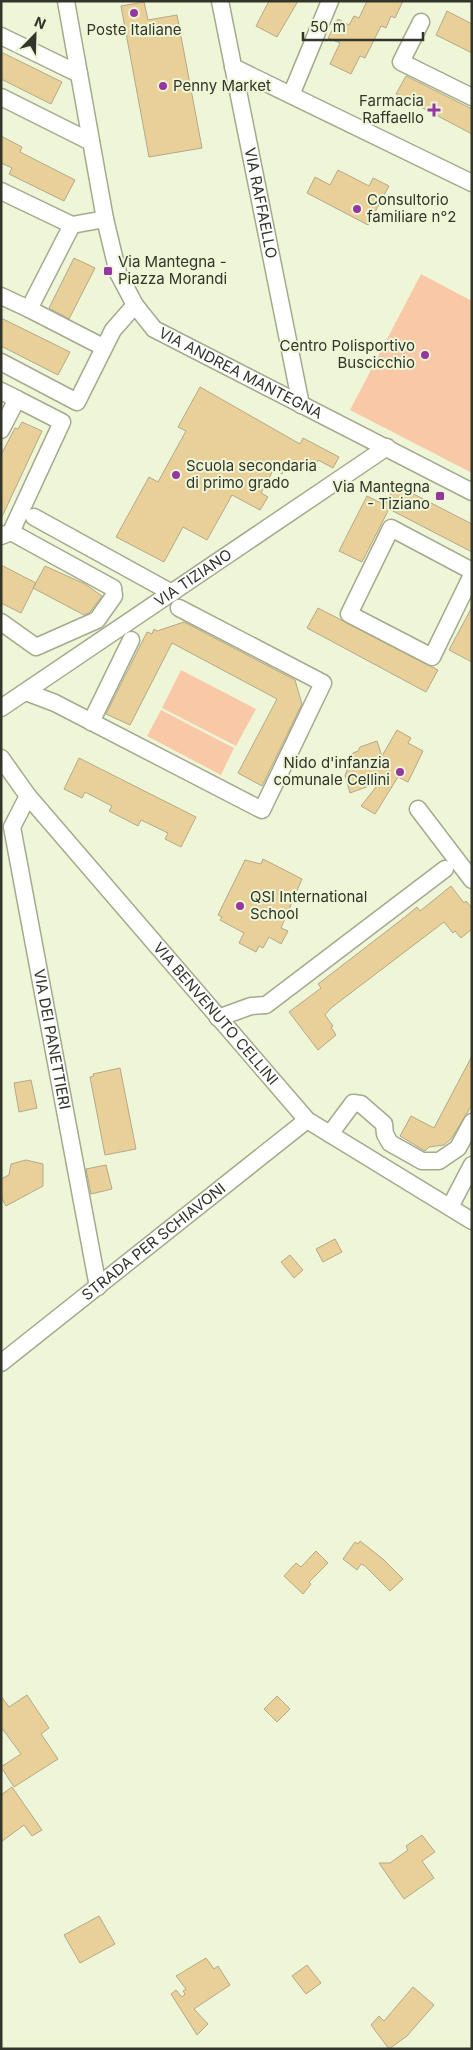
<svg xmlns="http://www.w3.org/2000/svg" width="473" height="2050" font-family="Inter,sans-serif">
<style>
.green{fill:#f9c8a7}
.building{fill:#e9d099;stroke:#b4a88b}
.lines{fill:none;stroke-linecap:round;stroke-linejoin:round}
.minor-casing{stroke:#a3aa8d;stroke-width:19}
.minor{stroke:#fff;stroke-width:16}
.poi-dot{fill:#9537a1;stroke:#eff6d7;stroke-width:2}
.labels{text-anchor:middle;stroke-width:4;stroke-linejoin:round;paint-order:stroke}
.poi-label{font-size:15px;fill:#323529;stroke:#eff6d7;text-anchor:start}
.street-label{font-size:15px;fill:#323529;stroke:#eff6d7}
</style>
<rect width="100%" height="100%" fill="#eff6d7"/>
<path class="green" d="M 421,274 L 472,301 L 472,473 L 350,410 Z
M 181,670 L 256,709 L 236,746 L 162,708 Z
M 161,710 L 234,748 L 221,775 L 147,736 Z"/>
<path class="building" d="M 269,1 L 298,1 L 277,37 L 256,26 Z
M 367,1 L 403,1 L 395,18 L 391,16 L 386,28 L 381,26 L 365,58 L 360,56 L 351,74 L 330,64 L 340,43 L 328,38 L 338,19 L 349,25 L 354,16 L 359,18 Z
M 144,2 L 148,20 L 177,15 L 202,148 L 149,157 L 121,6 Z
M 447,11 L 472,24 L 472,53 L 436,35 Z
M 1,52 L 62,82 L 51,104 L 1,79 Z
M 406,76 L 472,109 L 472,134 L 396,94 Z
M 1,136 L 22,147 L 20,152 L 75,180 L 64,201 L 9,174 L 12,168 L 1,163 Z
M 338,170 L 369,186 L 373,178 L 389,186 L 368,225 L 307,193 L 315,177 L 330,185 Z
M 74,258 L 95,268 L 69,319 L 49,308 Z
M 1,318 L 70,352 L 58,375 L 1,346 Z
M 200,387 L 300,444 L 303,438 L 339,457 L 333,468 L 318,460 L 311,473 L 289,461 L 282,474 L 274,469 L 261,493 L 268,497 L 260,510 L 232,495 L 207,540 L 183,527 L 164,562 L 116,537 L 149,477 L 158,482 L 186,431 L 178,427 Z
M 22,422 L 42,431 L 1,519 L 1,455 L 15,428 L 18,429 Z
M 396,485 L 472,524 L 472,552 L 389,509 L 362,562 L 339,551 L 367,496 L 385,505 Z
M 1,565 L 36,583 L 21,613 L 1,603 Z
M 45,566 L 85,584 L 102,596 L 90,612 L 84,615 L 33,588 Z
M 472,607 L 472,662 L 449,650 Z
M 318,608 L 438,670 L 426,692 L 307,628 Z
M 184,622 L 295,680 L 302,704 L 262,786 L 238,773 L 277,699 L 172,643 L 130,725 L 106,714 L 147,632 L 152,634 L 154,629 L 157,631 Z
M 397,730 L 411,738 L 408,743 L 423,751 L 408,782 L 398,777 L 375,814 L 361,806 L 380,782 L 350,793 L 345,775 L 347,771 L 346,766 L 353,753 L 358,751 L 360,747 L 377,741 L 382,756 Z
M 79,758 L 196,817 L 181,847 L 165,839 L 168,833 L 141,820 L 138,826 L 109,811 L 112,806 L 85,792 L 82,798 L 64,789 Z
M 263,859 L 302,879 L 281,928 L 288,931 L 281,944 L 269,937 L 263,948 L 259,946 L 256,952 L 239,943 L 244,933 L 220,920 L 222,917 L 218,915 L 245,860 L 261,864 Z
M 451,886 L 464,903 L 466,901 L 472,908 L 472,929 L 461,938 L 455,931 L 453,933 L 444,922 L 331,1008 L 325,1015 L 333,1026 L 331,1027 L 336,1035 L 318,1050 L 289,1012 L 321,988 L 318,984 L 405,917 L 417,907 L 420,911 Z
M 472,1056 L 472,1105 L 451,1139 L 444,1145 L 429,1147 L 425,1151 L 400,1136 L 411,1116 L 434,1128 Z
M 120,1068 L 136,1149 L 105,1155 L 90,1077 L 94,1076 L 93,1074 Z
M 31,1080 L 37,1108 L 19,1112 L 14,1083 Z
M 26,1160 L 43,1164 L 43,1186 L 6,1206 L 1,1197 L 1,1179 L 9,1175 L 11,1164 Z
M 106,1165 L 112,1189 L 91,1194 L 86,1169 Z
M 335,1239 L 342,1252 L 323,1262 L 316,1249 Z
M 290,1255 L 303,1270 L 294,1278 L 281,1262 Z
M 360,1541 L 383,1559 L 403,1579 L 390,1591 L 365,1566 L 361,1564 L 357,1570 L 343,1559 L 355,1542 L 358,1544 Z
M 316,1551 L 328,1563 L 309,1582 L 311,1584 L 303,1594 L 284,1576 L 296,1563 L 301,1567 Z
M 27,1695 L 49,1728 L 41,1734 L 58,1759 L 14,1787 L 1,1767 L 21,1754 L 1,1727 L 1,1696 L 9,1707 Z
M 277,1696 L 290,1709 L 277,1722 L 264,1709 Z
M 12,1787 L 42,1830 L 32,1836 L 24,1825 L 1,1842 L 1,1795 Z
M 422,1835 L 435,1852 L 422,1861 L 434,1878 L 404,1899 L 379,1863 L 390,1863 L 408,1850 L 406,1846 Z
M 99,1916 L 115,1944 L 80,1963 L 64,1935 Z
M 206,1958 L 214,1969 L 218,1966 L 230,1985 L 194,2009 L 208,2024 L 197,2035 L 171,1994 L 176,1990 L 182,1997 L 185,1994 L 183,1991 L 186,1989 L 176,1976 Z
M 307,1965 L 321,1983 L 306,1994 L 292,1976 Z
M 413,1987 L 434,2005 L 407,2036 L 389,2049 L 371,2025 L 379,2016 L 384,2021 Z"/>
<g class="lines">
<defs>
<g id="minor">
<path id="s1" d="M 66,1 L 105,219 L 118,273 L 135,305 L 154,329 L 472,492"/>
<path id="s2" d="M 220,1 L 301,405"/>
<path d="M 421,22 L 401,62 L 472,97"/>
<path d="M 1,36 L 79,74"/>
<path d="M 233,67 L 472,183"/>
<path d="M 291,95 L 330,1"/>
<path d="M 1,97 L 91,142"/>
<path d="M 1,191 L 72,225 L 105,219"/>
<path d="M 1,296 L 29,309 L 72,225"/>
<path d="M 29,309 L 103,347"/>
<path d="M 1,362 L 77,402 L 113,330 L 135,305"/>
<path d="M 1,391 L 17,399"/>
<path d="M 1,430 L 17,399 L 62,422 L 11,532 L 1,536"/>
<path d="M 34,517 L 172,593"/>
<path d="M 472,571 L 391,528 L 349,614 L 432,657 L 472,575"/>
<path d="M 1,622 L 36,647 L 97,620 L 114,596 L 113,588 L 11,532"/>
<path d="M 26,692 L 55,703 L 262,810 L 323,683 L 179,608"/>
<path id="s3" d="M 1,708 L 387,447"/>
<path d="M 91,722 L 131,640"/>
<path id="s4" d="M 1,758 L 28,796 L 307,1120 L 472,1221"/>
<path id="s5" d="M 28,796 L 12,827 L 98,1287"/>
<path d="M 418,809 L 472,880"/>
<path d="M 218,1018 L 251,1006 L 266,1005 L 445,869"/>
<path d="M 330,1134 L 353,1103 L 361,1104 L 384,1124 L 385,1134 L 390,1143 L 422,1161 L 439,1161 L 458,1148 L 472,1122"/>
<path d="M 450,1207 L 472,1165"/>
<path id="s6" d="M 1,1363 L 307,1120"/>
</g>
</defs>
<use href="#minor" class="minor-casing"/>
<use href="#minor" class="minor"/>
</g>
<g class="poi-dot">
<circle cx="134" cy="13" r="5"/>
<circle cx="163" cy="86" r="5"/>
<path d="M431.5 102.5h5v5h5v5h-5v5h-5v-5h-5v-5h5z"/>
<circle cx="357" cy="209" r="5"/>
<rect x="103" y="266" width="10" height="10" rx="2.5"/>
<circle cx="425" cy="355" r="5"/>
<circle cx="176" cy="475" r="5"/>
<rect x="435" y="491" width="10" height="10" rx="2.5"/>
<circle cx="400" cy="772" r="5"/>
<circle cx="240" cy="906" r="5"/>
</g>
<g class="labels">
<g class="poi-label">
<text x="134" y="35" text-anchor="middle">Poste Italiane</text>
<text x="173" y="91">Penny Market</text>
<text x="424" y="106" text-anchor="end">Farmacia<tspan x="424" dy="17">Raffaello</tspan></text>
<text x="367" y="205">Consultorio<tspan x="367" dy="17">familiare n°2</tspan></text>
<text x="118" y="267">Via Mantegna -<tspan x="118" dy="17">Piazza Morandi</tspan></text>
<text x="415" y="351" text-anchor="end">Centro Polisportivo<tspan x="415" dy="17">Buscicchio</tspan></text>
<text x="186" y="471">Scuola secondaria<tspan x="186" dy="17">di primo grado</tspan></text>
<text x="430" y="492" text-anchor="end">Via Mantegna<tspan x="430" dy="17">- Tiziano</tspan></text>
<text x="390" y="768" text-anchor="end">Nido d'infanzia<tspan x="390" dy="17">comunale Cellini</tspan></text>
<text x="250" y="902">QSI International<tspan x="250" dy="17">School</tspan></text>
</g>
<g class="street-label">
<text dy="5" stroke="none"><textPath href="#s2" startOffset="206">VIA RAFFAELLO</textPath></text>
<text dy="5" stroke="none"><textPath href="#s1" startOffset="441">VIA ANDREA MANTEGNA</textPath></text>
<text dy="5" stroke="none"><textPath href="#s3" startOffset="232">VIA TIZIANO</textPath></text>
<text dy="5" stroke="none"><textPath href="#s4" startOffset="334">VIA BENVENUTO CELLINI</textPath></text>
<text dy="5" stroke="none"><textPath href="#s5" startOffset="251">VIA DEI PANETTIERI</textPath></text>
<text dy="5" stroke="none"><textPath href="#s6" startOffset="195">STRADA PER SCHIAVONI</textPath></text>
</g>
</g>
<rect width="473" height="2050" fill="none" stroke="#323529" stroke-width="5"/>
<g transform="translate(35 35) rotate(23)" stroke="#eff6d7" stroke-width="4" paint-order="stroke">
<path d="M0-4L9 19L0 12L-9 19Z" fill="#323529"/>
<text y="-8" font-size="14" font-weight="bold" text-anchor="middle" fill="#323529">N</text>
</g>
<path d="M303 32v8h120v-8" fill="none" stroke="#323529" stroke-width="2.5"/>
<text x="310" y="32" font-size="15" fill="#323529" stroke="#eff6d7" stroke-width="4" paint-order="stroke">50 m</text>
</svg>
